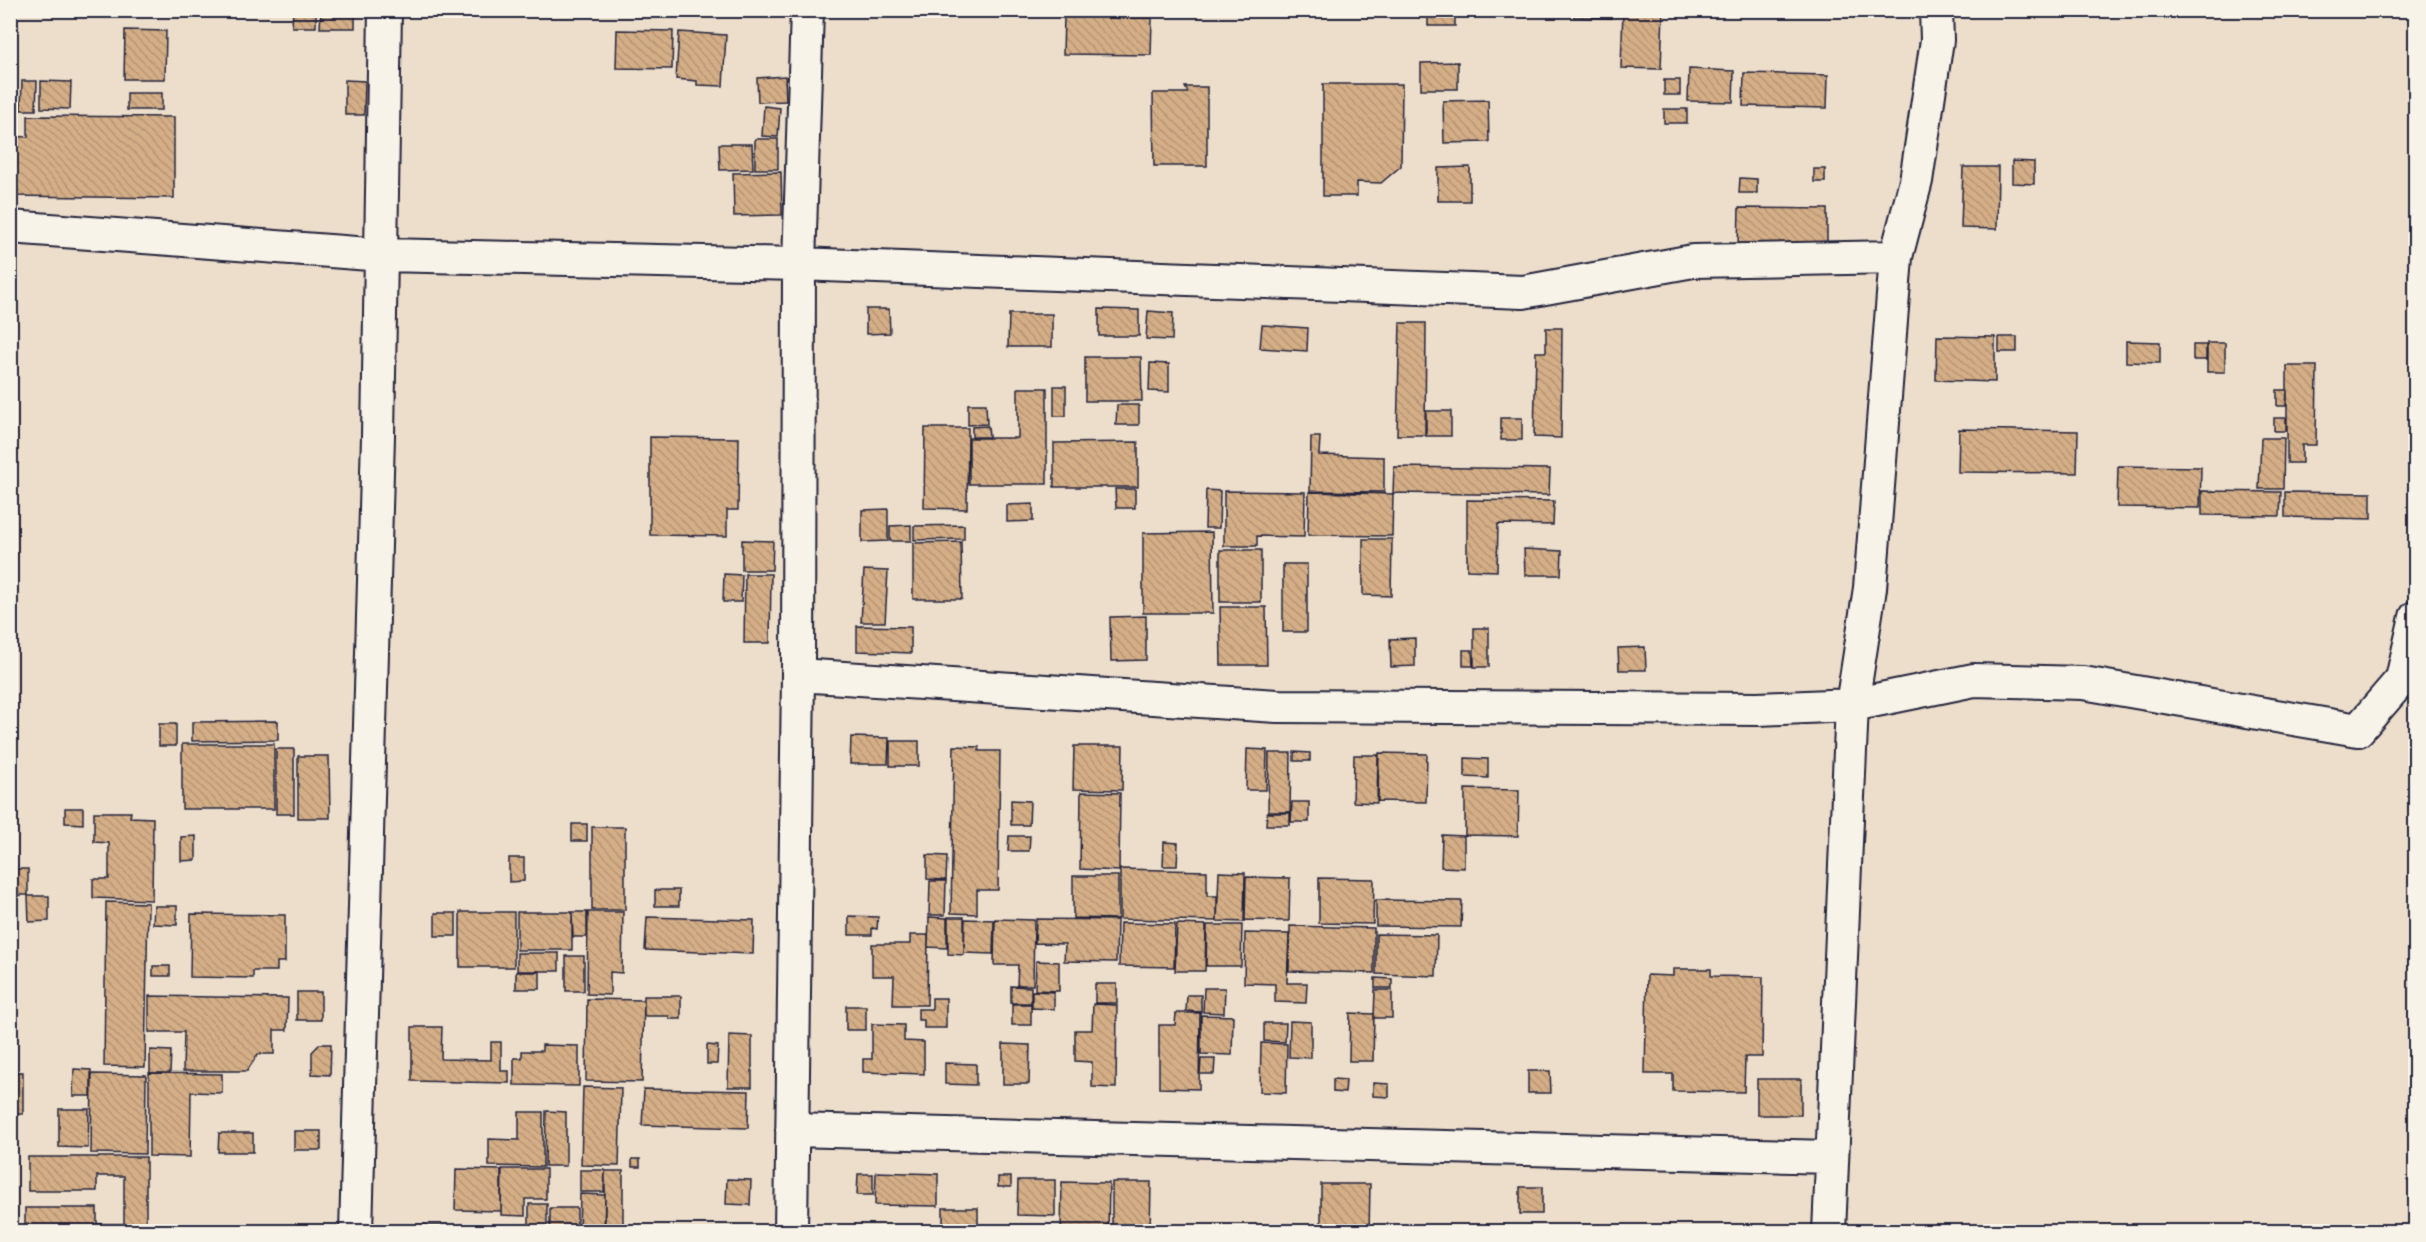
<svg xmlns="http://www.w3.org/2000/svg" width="2426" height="1242" font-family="'Comic Neue',sans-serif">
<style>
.building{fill:url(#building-back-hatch);stroke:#22223b;stroke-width:1.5}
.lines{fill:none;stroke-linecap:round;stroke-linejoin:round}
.minor-casing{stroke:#22223b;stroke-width:36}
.minor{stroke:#f7f3e8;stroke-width:32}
</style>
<defs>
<pattern id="building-back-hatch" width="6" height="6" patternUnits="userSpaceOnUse" patternTransform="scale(1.5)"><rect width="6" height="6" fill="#d4ae86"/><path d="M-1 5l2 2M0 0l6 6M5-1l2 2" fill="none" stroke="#b69575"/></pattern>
</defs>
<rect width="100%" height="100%" fill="#ecdecb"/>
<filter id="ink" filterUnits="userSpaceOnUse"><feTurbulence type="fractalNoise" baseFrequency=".0167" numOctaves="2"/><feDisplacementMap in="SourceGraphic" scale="12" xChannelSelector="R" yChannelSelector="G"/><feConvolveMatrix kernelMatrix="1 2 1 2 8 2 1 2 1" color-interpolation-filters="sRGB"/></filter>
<g filter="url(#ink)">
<path class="building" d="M 34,10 L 136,10 L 136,13 L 34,12 Z
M 293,10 L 316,10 L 316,27 L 292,27 Z
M 321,10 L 355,10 L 355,28 L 320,28 Z
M 1428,10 L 1455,10 L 1455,26 L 1428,26 Z
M 1574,10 L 1611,10 L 1611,18 L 1574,17 Z
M 1623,10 L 1663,11 L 1661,69 L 1621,68 Z
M 1064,17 L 1152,18 L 1151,55 L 1063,54 Z
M 125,30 L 166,31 L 165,79 L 124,79 Z
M 617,30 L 673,31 L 672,69 L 616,68 Z
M 679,32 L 726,35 L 723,86 L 697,85 L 697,81 L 676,79 Z
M 1458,62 L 1458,89 L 1421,89 L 1421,63 Z
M 1689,69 L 1734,71 L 1733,102 L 1688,101 Z
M 1744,73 L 1828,75 L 1827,108 L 1743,106 Z
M 785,76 L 786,101 L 758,102 L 757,78 Z
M 345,80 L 365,81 L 364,115 L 345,115 Z
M 1664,80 L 1680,80 L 1680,95 L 1664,95 Z
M 22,81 L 37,81 L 36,110 L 21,110 Z
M 41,81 L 71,82 L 70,109 L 41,108 Z
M 1323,84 L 1402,84 L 1401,166 L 1381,183 L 1357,182 L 1357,196 L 1323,196 Z
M 1185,87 L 1207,87 L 1207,166 L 1154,166 L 1153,93 L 1188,93 Z
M 127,93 L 162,93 L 162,110 L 127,110 Z
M 1488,100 L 1489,142 L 1444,143 L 1443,101 Z
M 764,106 L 780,108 L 778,137 L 762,136 Z
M 1664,109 L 1687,109 L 1687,123 L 1664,123 Z
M 28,116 L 174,117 L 174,198 L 10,196 L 10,136 L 28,137 Z
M 755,139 L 778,139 L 778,169 L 755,169 Z
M 719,144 L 752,144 L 753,169 L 720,170 Z
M 2012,161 L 2034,162 L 2034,184 L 2012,183 Z
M 1470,167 L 1470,201 L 1438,201 L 1438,168 Z
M 1963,167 L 1998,167 L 1997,229 L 1961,228 Z
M 1814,169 L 1825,169 L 1825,182 L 1814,182 Z
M 781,172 L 782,215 L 734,216 L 733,173 Z
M 1740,178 L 1757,179 L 1757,193 L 1739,193 Z
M 1739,208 L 1827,209 L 1827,247 L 1738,247 Z
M 866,309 L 889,309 L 890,333 L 866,334 Z
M 1099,309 L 1139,310 L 1139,336 L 1099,336 Z
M 1148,311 L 1173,313 L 1172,340 L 1146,339 Z
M 1009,314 L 1052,314 L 1052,347 L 1008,347 Z
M 1400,323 L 1426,323 L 1425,435 L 1397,435 Z
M 1262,325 L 1308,328 L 1307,351 L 1260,348 Z
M 1546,328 L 1562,328 L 1561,438 L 1534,437 L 1536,352 L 1546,352 Z
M 1937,336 L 1995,337 L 1995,382 L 1936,380 Z
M 1999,337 L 2017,337 L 2017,352 L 1999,352 Z
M 2126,341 L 2160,342 L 2160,363 L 2126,362 Z
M 2207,343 L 2225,343 L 2225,372 L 2207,372 Z
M 2193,345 L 2206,345 L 2206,360 L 2193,360 Z
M 1085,357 L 1141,357 L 1142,401 L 1085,401 Z
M 1150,363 L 1169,364 L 1169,392 L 1149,391 Z
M 2287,366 L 2317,366 L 2316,445 L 2302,445 L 2302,463 L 2287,463 Z
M 1054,386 L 1066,386 L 1066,416 L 1054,416 Z
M 1018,388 L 1047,388 L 1047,484 L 969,484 L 969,438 L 1018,438 Z
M 2277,390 L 2287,390 L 2286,406 L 2277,406 Z
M 968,404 L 986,404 L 987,424 L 968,425 Z
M 1117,405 L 1139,405 L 1139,425 L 1116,425 Z
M 1426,411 L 1451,411 L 1451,436 L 1426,436 Z
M 1501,418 L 1522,418 L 1522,440 L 1501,440 Z
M 2274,418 L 2286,418 L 2286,431 L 2274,431 Z
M 988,426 L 989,437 L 972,437 L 972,427 Z
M 925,428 L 968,428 L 967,509 L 924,508 Z
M 1959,429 L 2078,431 L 2077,473 L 1958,472 Z
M 650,437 L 739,438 L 738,510 L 727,510 L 727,536 L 650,535 Z
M 1311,437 L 1320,437 L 1319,455 L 1384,457 L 1384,492 L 1310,491 Z
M 2261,438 L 2284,438 L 2283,489 L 2259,489 Z
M 1138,442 L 1138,487 L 1054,487 L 1054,443 Z
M 2118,466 L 2201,467 L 2200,508 L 2117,507 Z
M 1394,467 L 1550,469 L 1549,495 L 1393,493 Z
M 1115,489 L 1135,489 L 1135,508 L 1116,508 Z
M 1206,490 L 1220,491 L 1219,528 L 1205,528 Z
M 1224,491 L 1305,492 L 1304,537 L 1257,536 L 1257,546 L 1224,546 Z
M 2202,491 L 2281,492 L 2280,516 L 2202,515 Z
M 1309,492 L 1393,494 L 1392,536 L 1308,535 Z
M 2285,492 L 2371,493 L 2371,519 L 2285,517 Z
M 1467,500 L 1554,501 L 1553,525 L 1498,524 L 1497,571 L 1467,570 Z
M 1033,504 L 1033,521 L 1007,522 L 1007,505 Z
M 888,509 L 888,541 L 862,542 L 862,510 Z
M 911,525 L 911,541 L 890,541 L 890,526 Z
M 964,525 L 964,539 L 914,540 L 914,526 Z
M 1212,532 L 1213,613 L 1143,613 L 1143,533 Z
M 1363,539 L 1392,539 L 1391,596 L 1363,595 Z
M 742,540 L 773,541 L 772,570 L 742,570 Z
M 961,542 L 962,599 L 913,599 L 913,543 Z
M 1524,549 L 1562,551 L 1561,575 L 1525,575 Z
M 1220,550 L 1261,550 L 1261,602 L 1220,602 Z
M 1283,564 L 1307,564 L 1307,632 L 1283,632 Z
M 864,570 L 888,571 L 885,622 L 861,622 Z
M 724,574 L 742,575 L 741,602 L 723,602 Z
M 745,574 L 771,574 L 770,643 L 744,643 Z
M 1220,607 L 1266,607 L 1267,665 L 1221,665 Z
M 1146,616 L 1146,660 L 1111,661 L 1110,617 Z
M 857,626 L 911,627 L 911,653 L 857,651 Z
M 1474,628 L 1489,628 L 1489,667 L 1474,667 Z
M 1415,638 L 1415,666 L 1391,667 L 1390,639 Z
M 1645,647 L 1646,670 L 1619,670 L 1618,648 Z
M 1463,650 L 1472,650 L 1473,666 L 1463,666 Z
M 278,721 L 278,740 L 192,741 L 192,722 Z
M 159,724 L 176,724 L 176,746 L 159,746 Z
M 851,737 L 889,738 L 888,764 L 850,764 Z
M 890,741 L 919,741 L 919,766 L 890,766 Z
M 182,744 L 274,744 L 274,809 L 182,809 Z
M 954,746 L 979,747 L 979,751 L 1000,751 L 998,890 L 977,890 L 977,914 L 951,913 Z
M 1074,746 L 1123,746 L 1122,790 L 1073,789 Z
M 276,749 L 294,749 L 294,814 L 276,814 Z
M 1247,749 L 1267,750 L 1266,790 L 1246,790 Z
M 1294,752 L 1310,753 L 1310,761 L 1294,761 Z
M 1269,753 L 1291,753 L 1290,812 L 1268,812 Z
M 1379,753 L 1427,754 L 1426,802 L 1378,801 Z
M 1354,755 L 1378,755 L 1377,803 L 1353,802 Z
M 298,756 L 329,756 L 330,818 L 298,818 Z
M 1465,758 L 1488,759 L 1488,778 L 1465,777 Z
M 1465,789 L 1519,790 L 1518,836 L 1465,835 Z
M 1081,792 L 1120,793 L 1119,871 L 1080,869 Z
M 1011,800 L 1030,801 L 1029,825 L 1011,825 Z
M 1292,802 L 1309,802 L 1309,822 L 1291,822 Z
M 65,808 L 83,808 L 83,824 L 65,823 Z
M 94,812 L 131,812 L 130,817 L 153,818 L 152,900 L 93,898 L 93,879 L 109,879 L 109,843 L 94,842 Z
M 1267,813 L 1290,813 L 1290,825 L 1266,825 Z
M 572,824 L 587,824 L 587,841 L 572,841 Z
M 592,827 L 625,827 L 625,910 L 592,910 Z
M 1442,835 L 1464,836 L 1464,868 L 1441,867 Z
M 196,836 L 196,860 L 181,861 L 181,837 Z
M 1009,836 L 1030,836 L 1029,851 L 1008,851 Z
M 1164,842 L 1178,843 L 1177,866 L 1163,866 Z
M 927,855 L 947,856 L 946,880 L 927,879 Z
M 509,858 L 524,858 L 524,881 L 509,882 Z
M 10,869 L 28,869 L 28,895 L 10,895 Z
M 1120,869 L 1207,871 L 1207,896 L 1217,896 L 1217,921 L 1120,919 Z
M 1219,872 L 1245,873 L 1244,922 L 1217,921 Z
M 1073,876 L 1118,876 L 1118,919 L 1073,918 Z
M 1246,877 L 1290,878 L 1289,921 L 1245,920 Z
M 1319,878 L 1374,879 L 1373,924 L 1319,923 Z
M 930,881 L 946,881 L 945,915 L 929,915 Z
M 655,890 L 679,890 L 679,906 L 655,906 Z
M 28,896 L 49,896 L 49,921 L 29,922 Z
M 1376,900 L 1462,901 L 1461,927 L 1376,926 Z
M 106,902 L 148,903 L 145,1067 L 104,1066 Z
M 154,906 L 177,906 L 177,925 L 153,924 Z
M 460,912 L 514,912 L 514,967 L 460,967 Z
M 517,912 L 572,912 L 572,950 L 517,950 Z
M 572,912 L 587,912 L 587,937 L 573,937 Z
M 588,912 L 623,912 L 622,973 L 610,972 L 610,995 L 587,994 Z
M 435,913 L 456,913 L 456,936 L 435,936 Z
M 191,914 L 285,915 L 285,962 L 277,962 L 277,971 L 253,971 L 253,978 L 190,977 Z
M 849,916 L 878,917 L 877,929 L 872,928 L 872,935 L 849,935 Z
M 647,917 L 754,920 L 753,954 L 645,950 Z
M 929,917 L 947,918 L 947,948 L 928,947 Z
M 948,917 L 964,917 L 964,955 L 948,954 Z
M 965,919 L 994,920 L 993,954 L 964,953 Z
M 995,919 L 1034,920 L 1033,985 L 1017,985 L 1018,965 L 994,965 Z
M 1036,919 L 1117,920 L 1116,962 L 1064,961 L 1065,944 L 1035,943 Z
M 1120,923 L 1175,924 L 1174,967 L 1119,966 Z
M 1177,924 L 1206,925 L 1205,971 L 1175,971 Z
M 1207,925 L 1242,925 L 1241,966 L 1206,966 Z
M 1290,926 L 1374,928 L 1374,973 L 1289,971 Z
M 1245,933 L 1289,934 L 1287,983 L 1307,983 L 1306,1003 L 1275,1002 L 1275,984 L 1244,983 Z
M 1376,934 L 1437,935 L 1436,976 L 1376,974 Z
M 910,935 L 928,935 L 927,1005 L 893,1005 L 894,976 L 872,976 L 872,944 L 910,944 Z
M 517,953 L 559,953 L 559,971 L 517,971 Z
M 566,956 L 584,956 L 584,991 L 566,991 Z
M 1036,961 L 1059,962 L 1059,991 L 1035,990 Z
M 153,966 L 170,966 L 170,976 L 153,976 Z
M 1673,969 L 1711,969 L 1711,976 L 1763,977 L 1762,1057 L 1745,1057 L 1744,1092 L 1673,1091 L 1673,1074 L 1645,1074 L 1647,975 L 1673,976 Z
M 516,972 L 540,972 L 540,989 L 516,989 Z
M 1375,978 L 1392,979 L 1392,988 L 1375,988 Z
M 1095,984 L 1117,984 L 1117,1003 L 1095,1003 Z
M 1011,986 L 1031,987 L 1031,1003 L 1011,1003 Z
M 1204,988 L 1225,988 L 1224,1013 L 1203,1012 Z
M 1375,990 L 1392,990 L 1392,1018 L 1374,1018 Z
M 1032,991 L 1054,992 L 1054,1009 L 1032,1008 Z
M 297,992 L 321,992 L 321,1020 L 297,1020 Z
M 1187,995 L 1201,995 L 1201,1012 L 1186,1011 Z
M 149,996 L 288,998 L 287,1030 L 274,1030 L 274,1054 L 258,1054 L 247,1071 L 183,1071 L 184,1032 L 149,1032 Z
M 644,996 L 681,996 L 681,1019 L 669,1019 L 669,1016 L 644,1016 Z
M 932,998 L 946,998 L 946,1028 L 924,1028 L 924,1020 L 918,1020 L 918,1009 L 932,1009 Z
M 587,999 L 644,1000 L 642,1082 L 586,1081 Z
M 1012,1004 L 1031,1004 L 1031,1025 L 1012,1025 Z
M 1093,1004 L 1117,1005 L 1116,1088 L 1092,1087 L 1092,1062 L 1075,1061 L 1075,1030 L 1092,1030 Z
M 846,1006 L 866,1006 L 866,1030 L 846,1030 Z
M 1176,1013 L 1200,1013 L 1199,1089 L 1159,1088 L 1159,1025 L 1175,1025 Z
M 1350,1013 L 1374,1014 L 1373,1061 L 1349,1061 Z
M 1201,1015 L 1233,1016 L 1232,1055 L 1201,1054 Z
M 1290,1021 L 1311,1022 L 1311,1058 L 1289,1057 Z
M 1264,1023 L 1286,1023 L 1285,1042 L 1264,1041 Z
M 872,1024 L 904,1025 L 904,1041 L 924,1042 L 924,1074 L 863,1072 L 863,1059 L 872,1059 Z
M 412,1027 L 442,1027 L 441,1059 L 491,1060 L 491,1042 L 501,1042 L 501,1071 L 509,1071 L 509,1083 L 412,1081 Z
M 729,1035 L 752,1036 L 752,1087 L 728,1087 Z
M 1261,1043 L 1287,1044 L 1286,1093 L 1260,1092 Z
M 320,1044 L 331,1044 L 330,1075 L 312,1074 L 312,1052 Z
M 1003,1044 L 1030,1045 L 1029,1084 L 1003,1084 Z
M 542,1045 L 579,1046 L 579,1086 L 514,1085 L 514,1058 L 522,1058 L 522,1051 L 542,1051 Z
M 707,1045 L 718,1046 L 717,1064 L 707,1064 Z
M 150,1050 L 171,1051 L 170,1073 L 150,1073 Z
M 1201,1059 L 1215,1059 L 1214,1074 L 1200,1074 Z
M 945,1063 L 976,1064 L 976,1085 L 945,1084 Z
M 74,1069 L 91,1070 L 91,1096 L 73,1096 Z
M 1528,1071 L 1550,1071 L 1551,1093 L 1528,1093 Z
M 10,1072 L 23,1072 L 23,1114 L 10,1114 Z
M 149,1073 L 222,1074 L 222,1093 L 191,1092 L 190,1157 L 149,1156 Z
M 92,1074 L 146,1075 L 145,1154 L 91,1153 Z
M 1333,1079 L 1346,1080 L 1345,1093 L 1333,1092 Z
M 1757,1079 L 1801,1079 L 1801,1115 L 1757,1115 Z
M 1373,1083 L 1389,1084 L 1389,1097 L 1373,1096 Z
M 583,1087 L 621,1088 L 619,1166 L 581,1165 Z
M 644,1089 L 749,1091 L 748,1128 L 642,1125 Z
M 59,1109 L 89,1109 L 88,1148 L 59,1147 Z
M 546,1111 L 566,1112 L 566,1166 L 545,1166 Z
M 519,1112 L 543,1112 L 543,1167 L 489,1166 L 489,1139 L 519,1140 Z
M 294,1131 L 321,1131 L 321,1150 L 294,1150 Z
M 219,1133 L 253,1133 L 253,1152 L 218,1152 Z
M 28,1157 L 146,1157 L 146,1232 L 25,1232 L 25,1208 L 97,1208 L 97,1224 L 124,1224 L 124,1176 L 97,1176 L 97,1191 L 28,1191 Z
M 632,1159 L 640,1159 L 640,1167 L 632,1167 Z
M 456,1169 L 501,1170 L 501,1211 L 455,1210 Z
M 502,1169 L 546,1169 L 546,1199 L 525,1199 L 525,1216 L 501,1215 Z
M 580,1170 L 605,1170 L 604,1192 L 580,1192 Z
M 605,1171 L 623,1171 L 623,1232 L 605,1232 Z
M 876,1172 L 938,1174 L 938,1206 L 875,1205 Z
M 858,1174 L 873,1174 L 873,1195 L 857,1195 Z
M 998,1177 L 1011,1177 L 1011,1187 L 998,1187 Z
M 727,1179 L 751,1180 L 750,1205 L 726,1204 Z
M 1018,1180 L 1055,1180 L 1055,1216 L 1017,1215 Z
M 1062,1182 L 1109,1183 L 1108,1232 L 1061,1232 Z
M 1112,1182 L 1151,1182 L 1150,1232 L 1112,1232 Z
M 1321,1184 L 1370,1184 L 1369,1232 L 1321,1232 Z
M 1520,1187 L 1542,1187 L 1542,1214 L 1520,1214 Z
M 580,1194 L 605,1195 L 604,1232 L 579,1232 Z
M 529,1204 L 547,1204 L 547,1232 L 529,1232 Z
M 550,1208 L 577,1208 L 577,1232 L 550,1232 Z
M 943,1208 L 978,1208 L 978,1232 L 943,1232 Z
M 407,1225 L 427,1225 L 427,1232 L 407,1232 Z
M 429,1226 L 457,1226 L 457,1232 L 429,1232 Z"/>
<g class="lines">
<defs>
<path id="minor" d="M 10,227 L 383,255 L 799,264 L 1523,292 L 1693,261 L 1896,257
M 798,675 L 1277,706 L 1758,709 L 1852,705 L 1974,680 L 2083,683 L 2358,730 L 2402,679 L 2416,617
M 792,1130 L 1832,1157
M 356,1232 L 378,436 L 385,10
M 791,1232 L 798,675 L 799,264 L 807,10
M 1829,1232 L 1852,705 L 1870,588 L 1896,257 L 1916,181 L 1937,40 L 1936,10"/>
</defs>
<use href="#minor" class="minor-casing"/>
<use href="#minor" class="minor"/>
</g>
</g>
<rect width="2426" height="1242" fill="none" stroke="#f7f3e8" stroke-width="36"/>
<rect x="18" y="18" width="2390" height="1206" fill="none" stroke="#22223b" stroke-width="2" filter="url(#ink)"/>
</svg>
